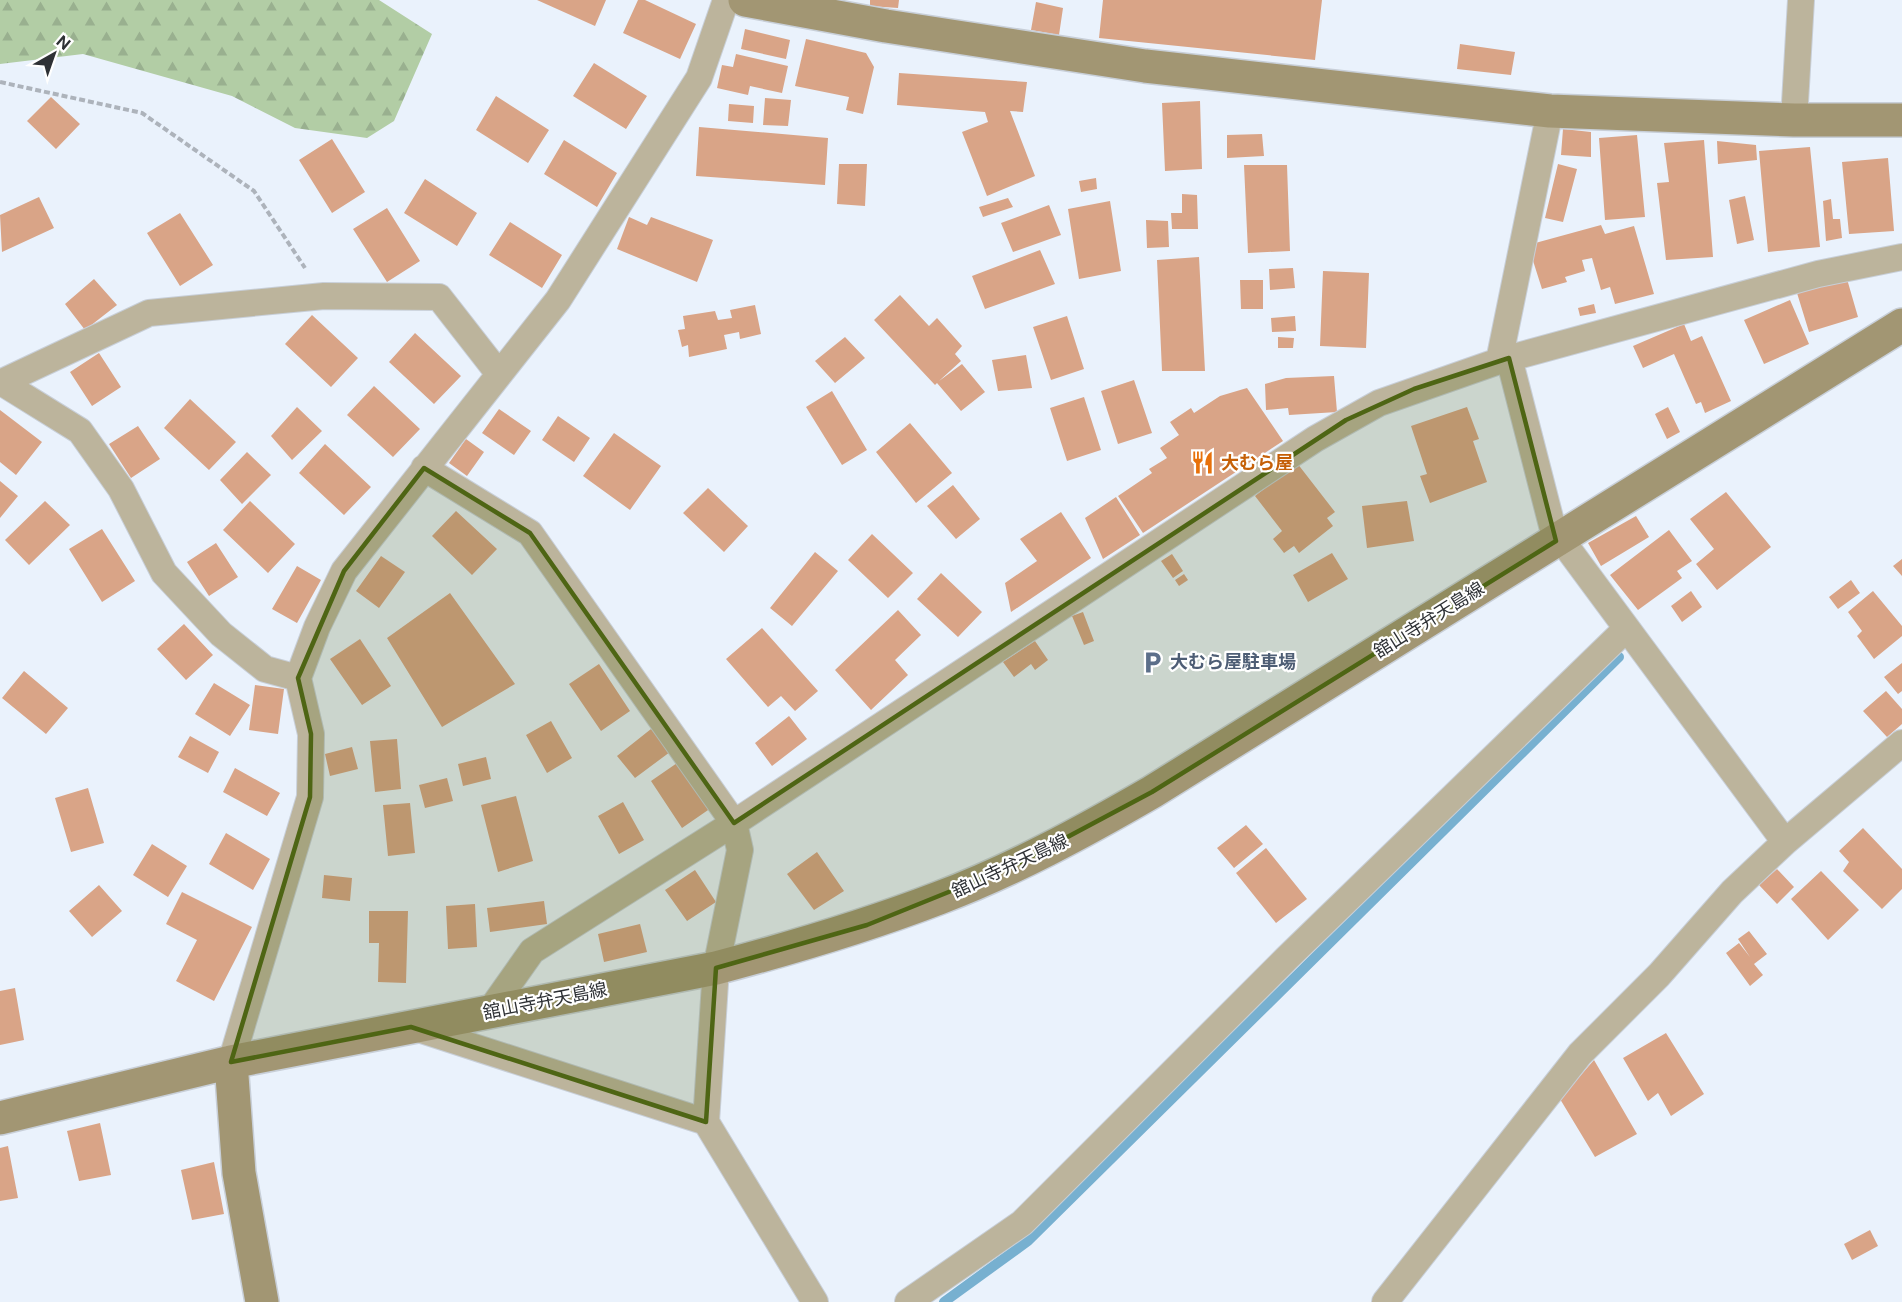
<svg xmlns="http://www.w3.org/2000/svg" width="1902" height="1302" font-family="'Public Sans','Noto Sans JP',sans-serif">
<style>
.forest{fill:url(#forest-firs)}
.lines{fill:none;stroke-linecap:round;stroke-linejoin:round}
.stream{stroke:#77b0d0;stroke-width:10}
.building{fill:#d9a487}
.street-casing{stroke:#c8cfd8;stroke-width:28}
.secondary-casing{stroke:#c8cfd8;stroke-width:36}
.path{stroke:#adb3bb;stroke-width:4;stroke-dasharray:6 3;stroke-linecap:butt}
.street{stroke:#bcb49c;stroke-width:26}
.secondary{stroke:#a29673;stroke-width:33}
.marked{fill:#4e6514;fill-opacity:0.2;stroke:#4e6514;stroke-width:4.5;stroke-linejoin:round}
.labels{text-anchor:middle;stroke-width:4.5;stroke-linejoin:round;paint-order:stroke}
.food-label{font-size:18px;font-weight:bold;fill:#c56008;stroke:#fff;text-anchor:start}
.street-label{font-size:18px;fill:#2e3135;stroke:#fff}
.service-label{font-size:18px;font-weight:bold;fill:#4e5e75;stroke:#fff;text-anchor:start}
</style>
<defs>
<pattern id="forest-firs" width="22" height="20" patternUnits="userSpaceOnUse" patternTransform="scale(1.5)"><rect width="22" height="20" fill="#b2cda5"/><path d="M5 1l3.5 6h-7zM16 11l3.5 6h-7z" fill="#99b08f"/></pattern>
</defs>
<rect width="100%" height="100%" fill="#eaf2fc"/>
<path class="forest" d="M 0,0 L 379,0 L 432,34 L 394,121 L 367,138 L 295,128 L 232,96 L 83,54 L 0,64 Z"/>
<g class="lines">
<path class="stream" d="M 944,1302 L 1028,1241 L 1619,657"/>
</g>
<path class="building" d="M 537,0 L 606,0 L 595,26 Z
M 638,0 L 645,0 L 696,24 L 680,59 L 623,33 Z
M 870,0 L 899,0 L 898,8 L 870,6 Z
M 1103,0 L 1322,0 L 1315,60 L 1099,38 Z
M 1036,2 L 1063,8 L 1059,35 L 1031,30 Z
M 745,29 L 790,40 L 786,59 L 741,49 Z
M 806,39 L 866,53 L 874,67 L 863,114 L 846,110 L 849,97 L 795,86 Z
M 1460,44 L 1515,52 L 1511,75 L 1457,69 Z
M 736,54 L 788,66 L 782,93 L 750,86 L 748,95 L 717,88 L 722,65 L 733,67 Z
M 594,63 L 647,96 L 626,129 L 573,96 Z
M 899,73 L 1027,82 L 1023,112 L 1010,111 L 1035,176 L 987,196 L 962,132 L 988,122 L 985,112 L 897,105 Z
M 496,96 L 549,130 L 528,163 L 476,130 Z
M 51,97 L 80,124 L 56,149 L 27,121 Z
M 765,98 L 791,100 L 788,126 L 763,125 Z
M 1200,101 L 1202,169 L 1165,171 L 1162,103 Z
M 729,104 L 754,106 L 753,123 L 728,121 Z
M 699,127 L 828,138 L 825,185 L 696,176 Z
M 1563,129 L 1591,132 L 1591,157 L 1561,155 Z
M 1262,134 L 1264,156 L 1227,158 L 1227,135 Z
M 1637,135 L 1645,217 L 1605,220 L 1599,138 Z
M 332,139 L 365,192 L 332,213 L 299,160 Z
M 564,140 L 617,173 L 597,207 L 544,174 Z
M 1704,140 L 1713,257 L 1666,260 L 1657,183 L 1669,182 L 1664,143 Z
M 1717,141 L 1756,145 L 1757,160 L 1718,164 Z
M 1810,147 L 1820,247 L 1768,252 L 1759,151 Z
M 1888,158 L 1894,231 L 1849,234 L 1842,162 Z
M 839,164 L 867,164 L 865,206 L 837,204 Z
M 1558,164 L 1577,169 L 1563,222 L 1545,218 Z
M 1244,165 L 1287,165 L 1290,251 L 1248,253 Z
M 1096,178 L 1097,189 L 1081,192 L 1079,181 Z
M 425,179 L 477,213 L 457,246 L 404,213 Z
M 1182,194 L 1197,195 L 1198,229 L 1172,229 L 1171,213 L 1182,213 Z
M 1745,196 L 1754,240 L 1737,244 L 1729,200 Z
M 39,197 L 54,228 L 2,252 L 0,215 Z
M 1008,198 L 1013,207 L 983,217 L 979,207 Z
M 1831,199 L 1833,219 L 1840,219 L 1842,238 L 1826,241 L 1823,201 Z
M 1110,201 L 1121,271 L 1079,279 L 1068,209 Z
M 1049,205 L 1061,235 L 1013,252 L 1001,223 Z
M 387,208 L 420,261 L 387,282 L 353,229 Z
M 180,213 L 213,265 L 180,286 L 147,233 Z
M 629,217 L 647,225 L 651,217 L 713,240 L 697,282 L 617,249 Z
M 1146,220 L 1168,221 L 1169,247 L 1147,248 Z
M 510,222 L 562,255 L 542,288 L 489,255 Z
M 1601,225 L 1605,234 L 1634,226 L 1654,294 L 1615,304 L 1610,287 L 1601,290 L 1592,258 L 1582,260 L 1585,271 L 1565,277 L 1567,282 L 1542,289 L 1528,245 Z
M 1040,250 L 1055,284 L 985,309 L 972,276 Z
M 1199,257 L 1205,371 L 1162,371 L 1157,260 Z
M 1293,268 L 1295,288 L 1270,290 L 1269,269 Z
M 1323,271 L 1369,273 L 1366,348 L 1320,346 Z
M 94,279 L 117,305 L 85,330 L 65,304 Z
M 1847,279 L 1858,317 L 1809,332 L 1797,293 Z
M 1240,280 L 1263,280 L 1263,309 L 1241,309 Z
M 900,295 L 929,326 L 937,318 L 962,346 L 955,354 L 961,361 L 939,381 L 962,364 L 985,392 L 961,411 L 937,383 L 935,385 L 874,320 Z
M 1790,300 L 1809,344 L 1764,364 L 1744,320 Z
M 1594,304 L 1596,313 L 1580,316 L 1578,308 Z
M 755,305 L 761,334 L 740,339 L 739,332 L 724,335 L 727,349 L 689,357 L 688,345 L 682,347 L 678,330 L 685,329 L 683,316 L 715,311 L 718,320 L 732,318 L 730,310 Z
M 312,315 L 358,358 L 331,387 L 285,344 Z
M 1067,316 L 1084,369 L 1051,380 L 1033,327 Z
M 1295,316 L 1296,331 L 1272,332 L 1271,318 Z
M 1684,324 L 1691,341 L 1702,336 L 1731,401 L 1705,413 L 1701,402 L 1696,404 L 1674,354 L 1643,368 L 1633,346 Z
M 415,333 L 461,376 L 434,404 L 389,362 Z
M 845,337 L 865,358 L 835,383 L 815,361 Z
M 1278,337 L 1294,338 L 1293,348 L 1278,348 Z
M 99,353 L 121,387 L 92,406 L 70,372 Z
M 1026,355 L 1032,388 L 998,391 L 992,360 Z
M 1334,376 L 1337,412 L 1289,415 L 1288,408 L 1266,410 L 1265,384 L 1286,378 Z
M 1134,380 L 1152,433 L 1118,444 L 1101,391 Z
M 374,386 L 420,429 L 393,457 L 347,415 Z
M 1247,388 L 1283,441 L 1143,533 L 1118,496 L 1152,473 L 1149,469 L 1167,458 L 1160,448 L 1179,435 L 1170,422 L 1191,408 L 1194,413 L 1220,396 Z
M 832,391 L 867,450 L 842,465 L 806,407 Z
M 1084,397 L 1101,450 L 1067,461 L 1050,408 Z
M 190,399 L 236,442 L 209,470 L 164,428 Z
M 297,407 L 322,431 L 292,460 L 271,436 Z
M 1467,407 L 1479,439 L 1473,441 L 1487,482 L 1430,503 L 1420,476 L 1427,474 L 1411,426 Z
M 1668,407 L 1680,432 L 1667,439 L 1655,414 Z
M 499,409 L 531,431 L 514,455 L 482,433 Z
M 0,410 L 42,442 L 16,475 L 0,462 Z
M 558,416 L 590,438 L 574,462 L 542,440 Z
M 910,423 L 952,473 L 916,503 L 876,452 Z
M 138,426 L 160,459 L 131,478 L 109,444 Z
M 614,433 L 661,466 L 630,510 L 583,476 Z
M 466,439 L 484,452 L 467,476 L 449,463 Z
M 325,444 L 371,487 L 344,515 L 299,473 Z
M 247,452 L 271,475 L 242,504 L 220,480 Z
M 1297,463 L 1335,512 L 1327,518 L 1333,526 L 1299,553 L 1294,546 L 1284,553 L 1273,539 L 1282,531 L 1255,496 Z
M 0,481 L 18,496 L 0,518 Z
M 953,485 L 980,519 L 956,539 L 927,506 Z
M 708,488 L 748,526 L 724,552 L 683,513 Z
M 1726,492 L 1771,547 L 1717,590 L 1696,564 L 1714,549 L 1690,519 Z
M 1116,497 L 1140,535 L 1103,559 L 1085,518 Z
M 45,501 L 70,525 L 29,565 L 5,540 Z
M 250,501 L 295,544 L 268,573 L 223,530 Z
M 1407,501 L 1414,541 L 1367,548 L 1362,506 Z
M 456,511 L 497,549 L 472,575 L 432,536 Z
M 1061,512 L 1091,558 L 1011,612 L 1005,583 L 1037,561 L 1020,539 Z
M 1636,516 L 1649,537 L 1601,566 L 1588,543 Z
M 102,529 L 135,581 L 102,602 L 69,549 Z
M 1669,530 L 1692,561 L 1677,571 L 1682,578 L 1638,610 L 1610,575 Z
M 872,534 L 913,573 L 888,598 L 848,560 Z
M 216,543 L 238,577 L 209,596 L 187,562 Z
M 815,552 L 838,571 L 792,626 L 770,608 Z
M 1332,553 L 1348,579 L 1308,602 L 1293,575 Z
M 1172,554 L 1183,571 L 1173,578 L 1161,561 Z
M 381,556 L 405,572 L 379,608 L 356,591 Z
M 1902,559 L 1902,576 L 1893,566 Z
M 297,566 L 321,580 L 297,623 L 272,609 Z
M 941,573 L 982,612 L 958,637 L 917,599 Z
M 1184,574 L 1188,580 L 1179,586 L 1175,580 Z
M 1851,580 L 1860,593 L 1838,609 L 1829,597 Z
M 1691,591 L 1702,607 L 1682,622 L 1671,606 Z
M 1873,591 L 1902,626 L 1902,636 L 1874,659 L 1857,636 L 1862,631 L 1848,612 Z
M 450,593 L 515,684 L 442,727 L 387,638 Z
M 898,610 L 921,635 L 895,660 L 908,675 L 871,710 L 835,670 Z
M 1083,612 L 1094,641 L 1084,645 L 1072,616 Z
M 184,624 L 213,655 L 186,680 L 157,649 Z
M 762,628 L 818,691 L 795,711 L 781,696 L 768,707 L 726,659 Z
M 360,639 L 391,686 L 362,705 L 330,659 Z
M 1035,641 L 1048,660 L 1035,670 L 1031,664 L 1014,677 L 1003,662 Z
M 1902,663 L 1902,691 L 1898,694 L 1884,677 Z
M 599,664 L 630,711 L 601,731 L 569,684 Z
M 24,671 L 68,708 L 46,734 L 2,698 Z
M 214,683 L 250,705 L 230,736 L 195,714 Z
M 255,685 L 284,689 L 278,734 L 249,730 Z
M 1886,691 L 1902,709 L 1902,724 L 1887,737 L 1863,711 Z
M 789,716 L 807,739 L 772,766 L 755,743 Z
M 551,721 L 572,758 L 547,773 L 526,735 Z
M 651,729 L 670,752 L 635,778 L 617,756 Z
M 190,736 L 219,752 L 208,773 L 178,757 Z
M 397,739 L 401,789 L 375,792 L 370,741 Z
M 352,747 L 358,769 L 330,776 L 325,754 Z
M 486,757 L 491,779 L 463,786 L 458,764 Z
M 680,761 L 711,808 L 682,828 L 651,781 Z
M 235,768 L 280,793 L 267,816 L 223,792 Z
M 447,778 L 453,801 L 425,808 L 419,785 Z
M 88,788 L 104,843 L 71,852 L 55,798 Z
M 516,796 L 533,861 L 498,872 L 481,805 Z
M 623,802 L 644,840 L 619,854 L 598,816 Z
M 410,803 L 415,853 L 388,856 L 383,805 Z
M 1246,825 L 1263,844 L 1234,868 L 1217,848 Z
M 1863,828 L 1902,869 L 1902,889 L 1882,909 L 1843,871 L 1849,862 L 1839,851 Z
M 226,833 L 270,859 L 253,890 L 209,864 Z
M 152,844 L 187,866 L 168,897 L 133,875 Z
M 1266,848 L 1307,899 L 1276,923 L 1236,873 Z
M 817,852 L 844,891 L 814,910 L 787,874 Z
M 1777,869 L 1794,887 L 1777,904 L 1759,885 Z
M 695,870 L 716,902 L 687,921 L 665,890 Z
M 1821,871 L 1859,910 L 1828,940 L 1791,899 Z
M 324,875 L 352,878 L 350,901 L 322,898 Z
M 99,885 L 122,911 L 92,937 L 69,911 Z
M 182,892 L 252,927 L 214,1001 L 176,981 L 197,940 L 166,924 Z
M 544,901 L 547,924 L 490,932 L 487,908 Z
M 475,904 L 477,947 L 448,949 L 446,906 Z
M 369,911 L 408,911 L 406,983 L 378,982 L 379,943 L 369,943 Z
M 640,924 L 647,952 L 604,962 L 598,934 Z
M 1749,931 L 1767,954 L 1754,964 L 1763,975 L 1750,986 L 1726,953 L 1739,943 L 1750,957 L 1738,939 Z
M 15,988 L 24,1040 L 0,1045 L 0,991 Z
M 1666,1033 L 1704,1094 L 1671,1116 L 1658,1093 L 1648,1101 L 1623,1058 Z
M 1594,1060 L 1637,1134 L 1595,1157 L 1560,1099 Z
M 100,1123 L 111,1175 L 79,1181 L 67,1131 Z
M 8,1146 L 18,1198 L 0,1201 L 0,1148 Z
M 214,1162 L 224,1214 L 192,1220 L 181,1170 Z
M 1870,1230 L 1878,1246 L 1852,1260 L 1844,1244 Z"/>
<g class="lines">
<defs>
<path id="street" d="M 1794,120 L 1801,0
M 1509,358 L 1556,541
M 1499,361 L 1818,274 L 1902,257
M 1,382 L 80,431 L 121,489 L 164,573 L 221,634 L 265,669 L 298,678
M 0,383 L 149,313 L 324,296 L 439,297 L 499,374
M 424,468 L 530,533 L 734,823 L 740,850 L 716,968 L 706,1122 L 815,1302
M 1560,538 L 1785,842
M 489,1012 L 532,951 L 734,823 L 1315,439 L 1379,403 L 1499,361 L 1550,111
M 412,1027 L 706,1122
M 231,1062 L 310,797 L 311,734 L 298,678 L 317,627 L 344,571 L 558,300 L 699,78 L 726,0
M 908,1302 L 1022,1223 L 1286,959 L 1626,629
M 1385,1302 L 1580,1054 L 1659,975 L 1732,892 L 1785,842 L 1902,743"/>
<path id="secondary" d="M 745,0 L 886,26 L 1145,66 L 1550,111 L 1794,120 L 1902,120
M 231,1062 L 239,1173 L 262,1302
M 0,1118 L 231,1062 L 716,968 C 792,948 866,926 939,898 C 1013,870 1083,832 1152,792 L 1902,325"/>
</defs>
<use href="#street" class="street-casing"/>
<use href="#secondary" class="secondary-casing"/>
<path class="path" d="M 0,82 L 142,113 L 254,191 L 305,268"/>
<use href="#street" class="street"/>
<use href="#secondary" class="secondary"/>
</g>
<path class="marked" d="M 1509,358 L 1556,541 L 1152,792 L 1013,866 L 867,925 L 716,968 L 706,1122 L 411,1027 L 231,1062 L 310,797 L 311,734 L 298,678 L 344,571 L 424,468 L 530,533 L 734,823 L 1346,420 L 1414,389 Z"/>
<defs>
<symbol id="restaurant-bare" viewBox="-9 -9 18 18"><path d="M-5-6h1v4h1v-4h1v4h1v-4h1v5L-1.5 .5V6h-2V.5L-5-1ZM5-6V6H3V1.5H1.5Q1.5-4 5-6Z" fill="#e8710a" stroke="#fff" stroke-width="2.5" paint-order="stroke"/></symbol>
<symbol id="parking-bare" viewBox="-9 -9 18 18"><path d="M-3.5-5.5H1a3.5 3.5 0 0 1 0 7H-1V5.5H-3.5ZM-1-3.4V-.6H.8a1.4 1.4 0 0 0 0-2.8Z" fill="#5c6f8a" stroke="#fff" stroke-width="2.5" paint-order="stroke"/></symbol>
</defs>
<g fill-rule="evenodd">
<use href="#restaurant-bare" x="1186" y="446" width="33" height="33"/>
<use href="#parking-bare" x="1136" y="646" width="33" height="33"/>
</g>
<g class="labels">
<g class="food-label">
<text x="1221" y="469">大むら屋</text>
</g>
<g class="street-label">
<text transform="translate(1429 620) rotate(-32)" y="6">舘山寺弁天島線</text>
<text transform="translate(1010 866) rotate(-25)" y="6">舘山寺弁天島線</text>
<text transform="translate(545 1001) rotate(-11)" y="6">舘山寺弁天島線</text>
</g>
<g class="service-label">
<text x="1170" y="668">大むら屋駐車場</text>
</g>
</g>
<g transform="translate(54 54) rotate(40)" stroke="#ffffff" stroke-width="4.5" paint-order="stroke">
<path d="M0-4.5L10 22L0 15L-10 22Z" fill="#2e3135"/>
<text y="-9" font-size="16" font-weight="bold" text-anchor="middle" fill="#2e3135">N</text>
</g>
</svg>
